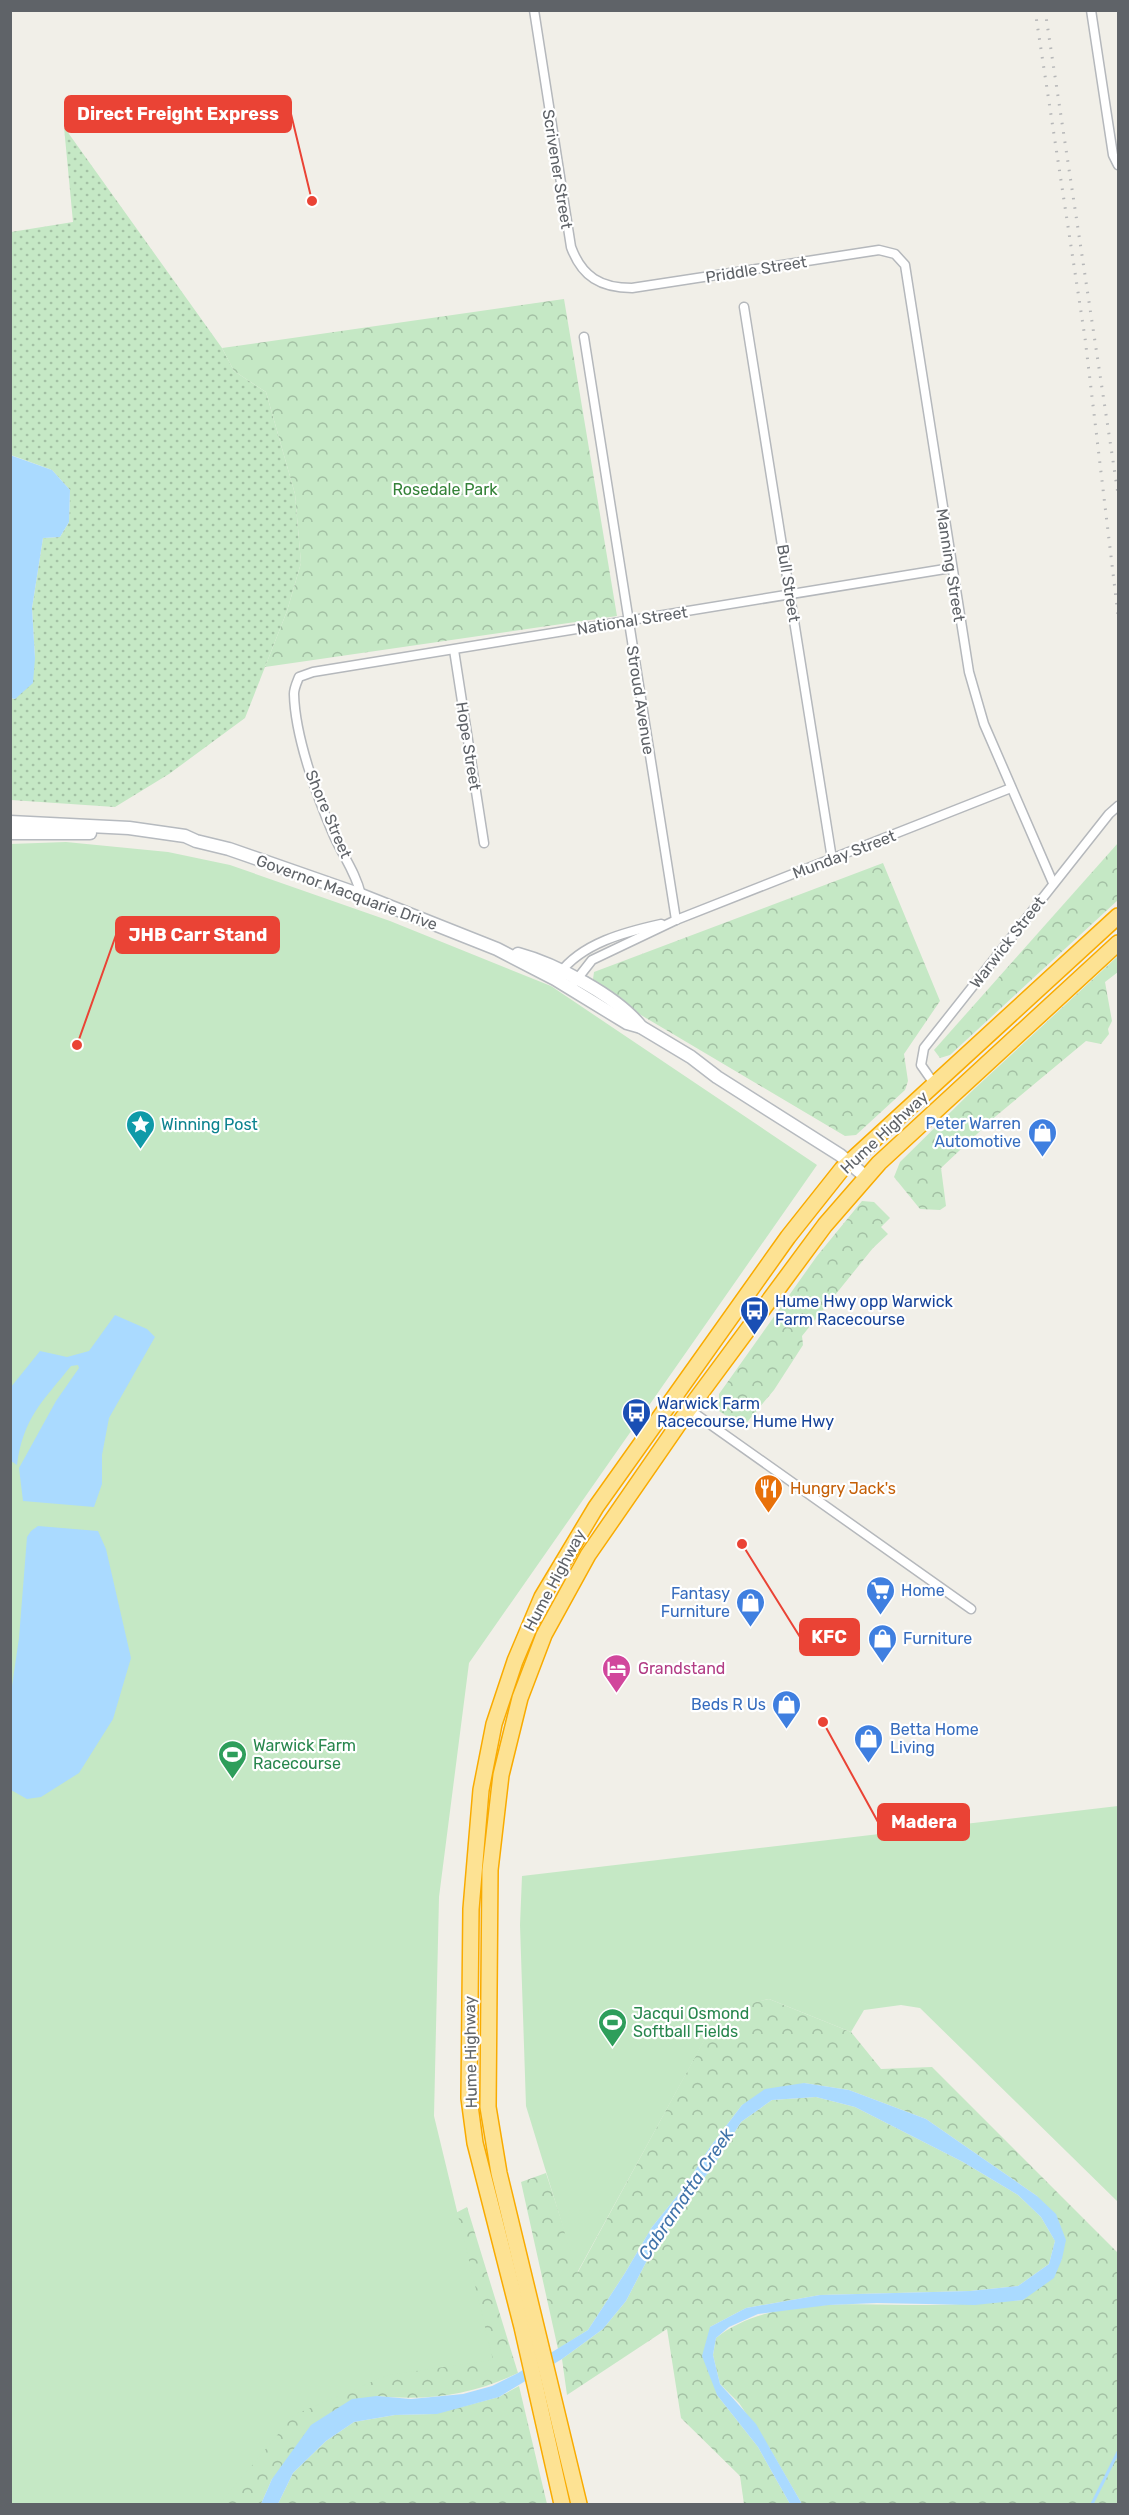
<svg xmlns="http://www.w3.org/2000/svg" width="1129" height="2515" viewBox="0 0 1129 2515" font-family="Rubik,sans-serif">
  <style>
    .grass { fill: url(#grass-dots) }
    .forest { fill: url(#forest-crowns) }
    .garden { fill: #c5e8c5 }
    .water { fill: #aadaff }
    .lines { fill: none; stroke-linecap: round; stroke-linejoin: round }
    .stream { stroke: #aadaff; stroke-width: 3 }
    .street-casing { stroke: #b5b8bc; stroke-width: 11 }
    .secondary-casing { stroke: #b6babf; stroke-width: 15 }
    .highway-casing { stroke: #f9ab00; stroke-width: 18 }
    .street { stroke: #fff; stroke-width: 8 }
    .secondary { stroke: #fff; stroke-width: 12 }
    .highway { stroke: #fde293; stroke-width: 15 }
    .rail { stroke: #b6b7b8; stroke-width: 3; stroke-dasharray: 1.5 8; stroke-linecap: butt }
    .labels { text-anchor: middle; stroke-width: 4.5; stroke-linejoin: round; paint-order: stroke }
    .street-label { font-size: 16px; fill: #5f6368; stroke: #fff }
    .park-label { font-size: 16px; fill: #348238; stroke: #fff }
    .shop-label { font-size: 16px; fill: #366cbe; stroke: #fff; text-anchor: end }
    .culture-label { font-size: 16px; fill: #0d838f; stroke: #fff; text-anchor: start }
    .transit-label { font-size: 16px; fill: #164399; stroke: #fff; text-anchor: start }
    .food-label { font-size: 16px; fill: #c56008; stroke: #fff; text-anchor: start }
    .hotel-label { font-size: 16px; fill: #b23c85; stroke: #fff; text-anchor: start }
    .leisure-label { font-size: 16px; fill: #27864d; stroke: #fff; text-anchor: start }
    .water-label { font-size: 18px; font-style: italic; fill: #4174aa; stroke: #fff }
    .leader { fill: none; stroke: #ea4335; stroke-width: 2 }
    .callout-dot { fill: #ea4335; stroke: #fff; stroke-width: 2 }
    .callout { fill: #ea4335; stroke: #ea4335; stroke-width: 2 }
    .callout-label { font-size: 18px; text-anchor: middle; font-weight: bold; fill: #fff }
  </style>
  <defs>
    <pattern id="grass-dots" width="8" height="8" patternUnits="userSpaceOnUse" patternTransform="scale(1.5)"><rect width="8" height="8" fill="#c5e8c5"/><path d="M2 2h.1M6 6h.1" fill="none" stroke="#a3c0a4" stroke-width="1.8" stroke-linecap="round"/></pattern>
    <pattern id="forest-crowns" width="20" height="18" patternUnits="userSpaceOnUse" patternTransform="scale(1.5)"><rect width="20" height="18" fill="#c5e8c5"/><path d="M2 6a3 3 0 1 1 6 0M12 15a3 3 0 1 1 6 0" fill="none" stroke="#a3c0a4"/></pattern>
  </defs>
  <rect width="100%" height="100%" fill="#f1efe8"/>
  <!-- grass -->
  <polygon class="grass" points="64,127 222,348 234,371 266,392 295,494 301,563 287,611 245,718 169,774 115,807 11,800 10,698 15,699 35,658 32,608 43,538 60,537 69,522 70,490 52,470 11,455 11,232 73,222"/>
  <!-- forest -->
  <g class="forest">
    <polygon points="564,299 617,616 265,667 287,611 301,563 295,494 266,392 234,371 222,348"/>
    <polygon points="1118,843 1118,900 950,1055 940,1058 934,1050"/>
    <polygon points="883,863 940,1001 904,1054 908,1081 905,1090 856,1135 845,1136 592,986 594,972"/>
    <polygon points="1118,956 1118,972 1105,982 1112,1021 1108,1029 1109,1034 1101,1044 1086,1041 996,1116 941,1168 946,1206 940,1210 920,1209 894,1177 900,1162 972,1091"/>
    <polygon points="862,1201 874,1202 890,1218 881,1227 888,1234 873,1248 802,1336 803,1345 774,1390 743,1427 719,1411 719,1394 817,1256"/>
    <path d="M769 1999 851 2032 881 2069 932 2067 1118 2253V2504H802L770 2449 739 2403 720 2384 713 2355 716 2338C770 2294 865 2306 930 2305 961 2305 992 2302 1023 2300L1062 2259 1037 2196 926 2119 849 2090 804 2083 742 2105 710 2147 685 2186 652 2227 625 2273 588 2330 558 2349 521 2182 546 2173 578 2272 721 2009Z"/>
    <polygon points="816,2097 855,2107 963,2162 1018,2195 1041,2217 1055,2241 1049,2264 1018,2286 970,2291 820,2295 746,2308 710,2327 717,2395 758,2447 790,2504 744,2504 740,2476 681,2418 667,2329 567,2395 562,2359 603,2329 626,2301 656,2243 716,2162 741,2122 772,2100"/>
    <path d="M467 2207 518 2373C472 2395 428 2401 377 2396L272 2479 261 2504H200L448 2217Z"/>
    <polygon points="519,2386 547,2504 278,2504 293,2473 326,2441 354,2422 395,2415 434,2414 499,2397"/>
  </g>
  <!-- garden -->
  <g class="garden">
    <polygon points="66,842 168,852 230,865 390,921 551,986 817,1165 469,1663 439,1897 434,2116 493,2360 388,2375 294,2415 220,2504 11,2504 10,844"/>
    <polygon points="1118,1806 1118,2202 920,2008 901,2005 864,2010 851,2032 769,1999 721,2010 577,2273 526,2106 520,1925 522,1876"/>
  </g>
  <!-- water -->
  <g class="water">
    <polygon points="10,455 52,470 70,490 69,522 60,537 43,538 32,608 35,658 33,683 15,699 10,698"/>
    <path d="M115 1315 147 1329 155 1337 109 1418 102 1455V1484L94 1507 23 1501 19 1468 56 1401 79 1368 78 1365 71 1366C43 1401 23 1418 17 1465L11 1461V1387L40 1351 67 1357 89 1351Z"/>
    <polygon points="38,1526 98,1531 106,1549 131,1658 113,1719 79,1773 41,1797 27,1799 11,1790 11,1693 19,1638 27,1537 31,1531"/>
    <polygon points="804,2083 849,2090 926,2119 1037,2196 1056,2214 1066,2240 1062,2259 1054,2278 1023,2300 975,2305 877,2303 829,2305 758,2314 729,2327 716,2338 713,2355 720,2384 756,2424 802,2504 790,2504 758,2447 717,2395 702,2356 710,2327 746,2308 820,2295 970,2291 1018,2286 1049,2264 1055,2241 1041,2217 1018,2195 963,2162 855,2107 816,2097 772,2100 741,2122 716,2162 656,2243 626,2301 603,2329 562,2359 499,2397 437,2414 395,2415 354,2422 326,2441 293,2473 278,2504 261,2504 272,2479 311,2425 352,2399 377,2396 411,2399 463,2394 492,2386 518,2373 588,2330 625,2273 652,2227 685,2186 710,2147 742,2105 765,2089"/>
  </g>
  <g class="lines">
    <!-- stream -->
    <polyline class="stream" points="1092,2504 1118,2452"/>
    <defs>
      <g id="street">
        <path d="M534 10 571 247C582 277 601 288 632 288L879 250 895 254 905 265 969 672 984 724 1053 883"/>
        <polyline points="1091,10 1113,155 1118,165"/>
        <polyline points="744,307 832,859"/>
        <polyline points="584,337 676,920"/>
        <polyline points="454,650 484,843"/>
        <path d="M361 895C356 873 343 856 334 836 317 797 295 737 294 694 294 688 297 682 299 677L313 672 951 568"/>
        <path d="M559 974C582 943 625 932 661 924"/>
        <polyline points="574,983 592,960 676,920 1011,788"/>
        <polyline points="935,1085 921,1065 924,1048 1109,814 1118,806"/>
        <polyline points="673,1398 971,1609"/>
      </g>
      <g id="secondary">
        <polyline points="10,822 129,828 185,836 196,841 229,849 361,895 497,949 555,979 627,1023 641,1027 691,1057 717,1077 840,1155 866,1177"/>
        <polyline points="10,833 90,833"/>
        <path d="M518 954C555 964 617 996 641 1027"/>
      </g>
      <g id="highway">
        <polyline points="562,2504 522,2327 475,2143 469,2098 471,1909 481,1790 494,1724 515,1661 542,1597 596,1507 788,1237 842,1169 1118,916"/>
        <polyline points="579,2504 499,2173 488,2107 490,1870 501,1775 520,1698 544,1635 588,1555 689,1409 825,1225 879,1163 1118,943"/>
      </g>
    </defs>
    <!-- street casing -->
    <use href="#street" class="street-casing"/>
    <!-- secondary casing -->
    <use href="#secondary" class="secondary-casing"/>
    <!-- highway casing -->
    <use href="#highway" class="highway-casing"/>
    <!-- street -->
    <use href="#street" class="street"/>
    <!-- secondary -->
    <use href="#secondary" class="secondary"/>
    <!-- highway -->
    <use href="#highway" class="highway"/>
    <!-- rail -->
    <g class="rail">
      <polyline points="1035,10 1085,338 1118,615"/>
      <polyline points="1045,10 1118,494"/>
    </g>
  </g>
  <!-- icons -->
  <defs>
    <symbol id="sight-pin" viewBox="-11 -11 22 30"><path d="M0 17L-7.5 6A9.5 9.5 0 1 1 7.5 6Z" fill="#0f9aa8" stroke="#fff"/><path d="M0-6L1.8-2.2L6-1.7L2.9 1.2L3.7 5.4L0 3.3L-3.7 5.4L-2.9 1.2L-6-1.7L-1.8-2.2Z" fill="#fff"/></symbol>
    <symbol id="shop-pin" viewBox="-11 -11 22 30"><path d="M0 17L-7.5 6A9.5 9.5 0 1 1 7.5 6Z" fill="#3f7fe0" stroke="#fff"/><path d="M-5-2.5h2.3a2.7 3.5 0 0 1 5.4 0H5L5.5 6h-11ZM-1.5-2.5h3a1.5 2.3 0 0 0-3 0Z" fill="#fff"/></symbol>
    <symbol id="bus-pin" viewBox="-11 -11 22 30"><path d="M0 17L-7.5 6A9.5 9.5 0 1 1 7.5 6Z" fill="#1a4fb4" stroke="#fff"/><path d="M-5-6H5V4H4V6H2V4H-2V6H-4V4H-5ZM-3.5-4V0h7V-4ZM-3.5 1.2v1.5H-2V1.2ZM2 1.2v1.5H3.5V1.2Z" fill="#fff"/></symbol>
    <symbol id="restaurant-pin" viewBox="-11 -11 22 30"><path d="M0 17L-7.5 6A9.5 9.5 0 1 1 7.5 6Z" fill="#e8710a" stroke="#fff"/><path d="M-5-6h1v4h1v-4h1v4h1v-4h1v5L-1.5 .5V6h-2V.5L-5-1ZM5-6V6H3V1.5H1.5Q1.5-4 5-6Z" fill="#fff"/></symbol>
    <symbol id="supermarket-pin" viewBox="-11 -11 22 30"><path d="M0 17L-7.5 6A9.5 9.5 0 1 1 7.5 6Z" fill="#3f7fe0" stroke="#fff"/><path d="M-6-5.5h2.5l.6 2H6L4.5 2H-2.5L-4.4-4H-6ZM-1.5 3.2a1.3 1.3 0 1 0 .1 0ZM3 3.2a1.3 1.3 0 1 0 .1 0Z" fill="#fff"/></symbol>
    <symbol id="hotel-pin" viewBox="-11 -11 22 30"><path d="M0 17L-7.5 6A9.5 9.5 0 1 1 7.5 6Z" fill="#d1479c" stroke="#fff"/><path d="M-6-4.5h1.5V1H6V5H4.5V3h-9V5H-6ZM-4 0a1.8 1.8 0 1 1 3.6 0ZM.5 0V-2.5h3Q6-2.5 6 0Z" fill="#fff"/></symbol>
    <symbol id="stadium-pin" viewBox="-11 -11 22 30"><path d="M0 17L-7.5 6A9.5 9.5 0 1 1 7.5 6Z" fill="#2e9e5b" stroke="#fff"/><path d="M0-5a6.5 5 0 1 0 0 10a6.5 5 0 1 0 0-10ZM-3.5-1.8h7v3.6h-7Z" fill="#fff"/></symbol>
  </defs>
  <g fill-rule="evenodd">
    <use href="#sight-pin" x="124" y="1108" width="33" height="45"/>
    <use href="#shop-pin" x="1026" y="1116" width="33" height="45"/>
    <use href="#bus-pin" x="738" y="1294" width="33" height="45"/>
    <use href="#bus-pin" x="620" y="1396" width="33" height="45"/>
    <use href="#restaurant-pin" x="752" y="1472" width="33" height="45"/>
    <use href="#supermarket-pin" x="864" y="1574" width="33" height="45"/>
    <use href="#shop-pin" x="734" y="1586" width="33" height="45"/>
    <use href="#shop-pin" x="866" y="1622" width="33" height="45"/>
    <use href="#hotel-pin" x="600" y="1652" width="33" height="45"/>
    <use href="#shop-pin" x="770" y="1688" width="33" height="45"/>
    <use href="#shop-pin" x="852" y="1722" width="33" height="45"/>
    <use href="#stadium-pin" x="216" y="1738" width="33" height="45"/>
    <use href="#stadium-pin" x="596" y="2006" width="33" height="45"/>
  </g>
  <g class="labels">
    <!-- street labels -->
    <g class="street-label">
      <text transform="translate(558 169) rotate(81)" y="6">Scrivener Street</text>
      <text transform="translate(756 269) rotate(-9)" y="6">Priddle Street</text>
      <text transform="translate(951 565) rotate(81)" y="6">Manning Street</text>
      <text transform="translate(789 583) rotate(81)" y="6">Bull Street</text>
      <text transform="translate(632 620) rotate(-9)" y="6">National Street</text>
      <text transform="translate(641 700) rotate(81)" y="6">Stroud Avenue</text>
      <text transform="translate(469 746) rotate(81)" y="6">Hope Street</text>
      <text transform="translate(329 814) rotate(67)" y="6">Shore Street</text>
      <text transform="translate(844 854) rotate(-21)" y="6">Munday Street</text>
      <text transform="translate(347 892) rotate(20)" y="6">Governor Macquarie Drive</text>
      <text transform="translate(1007 942) rotate(-52)" y="6">Warwick Street</text>
      <text transform="translate(884 1132) rotate(-43)" y="6">Hume Highway</text>
      <text transform="translate(554 1580) rotate(-62)" y="6">Hume Highway</text>
      <text transform="translate(470 2052) rotate(-91)" y="6">Hume Highway</text>
    </g>
    <!-- park labels -->
    <g class="park-label">
      <text x="445" y="495">Rosedale Park</text>
    </g>
    <!-- shop labels -->
    <g class="shop-label">
      <text x="1021" y="1129">Peter Warren<tspan x="1021" dy="18">Automotive</tspan></text>
      <text x="901" y="1596" text-anchor="start">Home</text>
      <text x="730" y="1599">Fantasy<tspan x="730" dy="18">Furniture</tspan></text>
      <text x="903" y="1644" text-anchor="start">Furniture</text>
      <text x="766" y="1710">Beds R Us</text>
      <text x="890" y="1735" text-anchor="start">Betta Home<tspan x="890" dy="18">Living</tspan></text>
    </g>
    <!-- culture labels -->
    <g class="culture-label">
      <text x="161" y="1130">Winning Post</text>
    </g>
    <!-- transit labels -->
    <g class="transit-label">
      <text x="775" y="1307">Hume Hwy opp Warwick<tspan x="775" dy="18">Farm Racecourse</tspan></text>
      <text x="657" y="1409">Warwick Farm<tspan x="657" dy="18">Racecourse, Hume Hwy</tspan></text>
    </g>
    <!-- food labels -->
    <g class="food-label">
      <text x="790" y="1494">Hungry Jack's</text>
    </g>
    <!-- hotel labels -->
    <g class="hotel-label">
      <text x="638" y="1674">Grandstand</text>
    </g>
    <!-- leisure labels -->
    <g class="leisure-label">
      <text x="253" y="1751">Warwick Farm<tspan x="253" dy="18">Racecourse</tspan></text>
      <text x="633" y="2019">Jacqui Osmond<tspan x="633" dy="18">Softball Fields</tspan></text>
    </g>
    <!-- water labels -->
    <g class="water-label">
      <text transform="translate(686 2194) rotate(-56)" y="6">Cabramatta Creek</text>
    </g>
  </g>
  <!-- callouts -->
  <path class="leader" d="M312 201L291 114M77 1045L116 935M742 1544L800 1637M823 1722L878 1822"/>
  <g class="callout-dot">
    <circle cx="312" cy="201" r="6"/>
    <circle cx="77" cy="1045" r="6"/>
    <circle cx="742" cy="1544" r="6"/>
    <circle cx="823" cy="1722" r="6"/>
  </g>
  <g class="callout">
    <rect x="65" y="96" width="226" height="36" rx="6"/>
    <rect x="116" y="917" width="163" height="36" rx="6"/>
    <rect x="800" y="1619" width="59" height="36" rx="6"/>
    <rect x="878" y="1804" width="91" height="36" rx="6"/>
  </g>
  <g class="callout-label">
    <text x="178" y="120">Direct Freight Express</text>
    <text x="198" y="941">JHB Carr Stand</text>
    <text x="829" y="1643">KFC</text>
    <text x="924" y="1828">Madera</text>
  </g>
  <!-- border -->
  <rect width="1129" height="2515" fill="none" stroke="#5f6368" stroke-width="24"/>
</svg>
